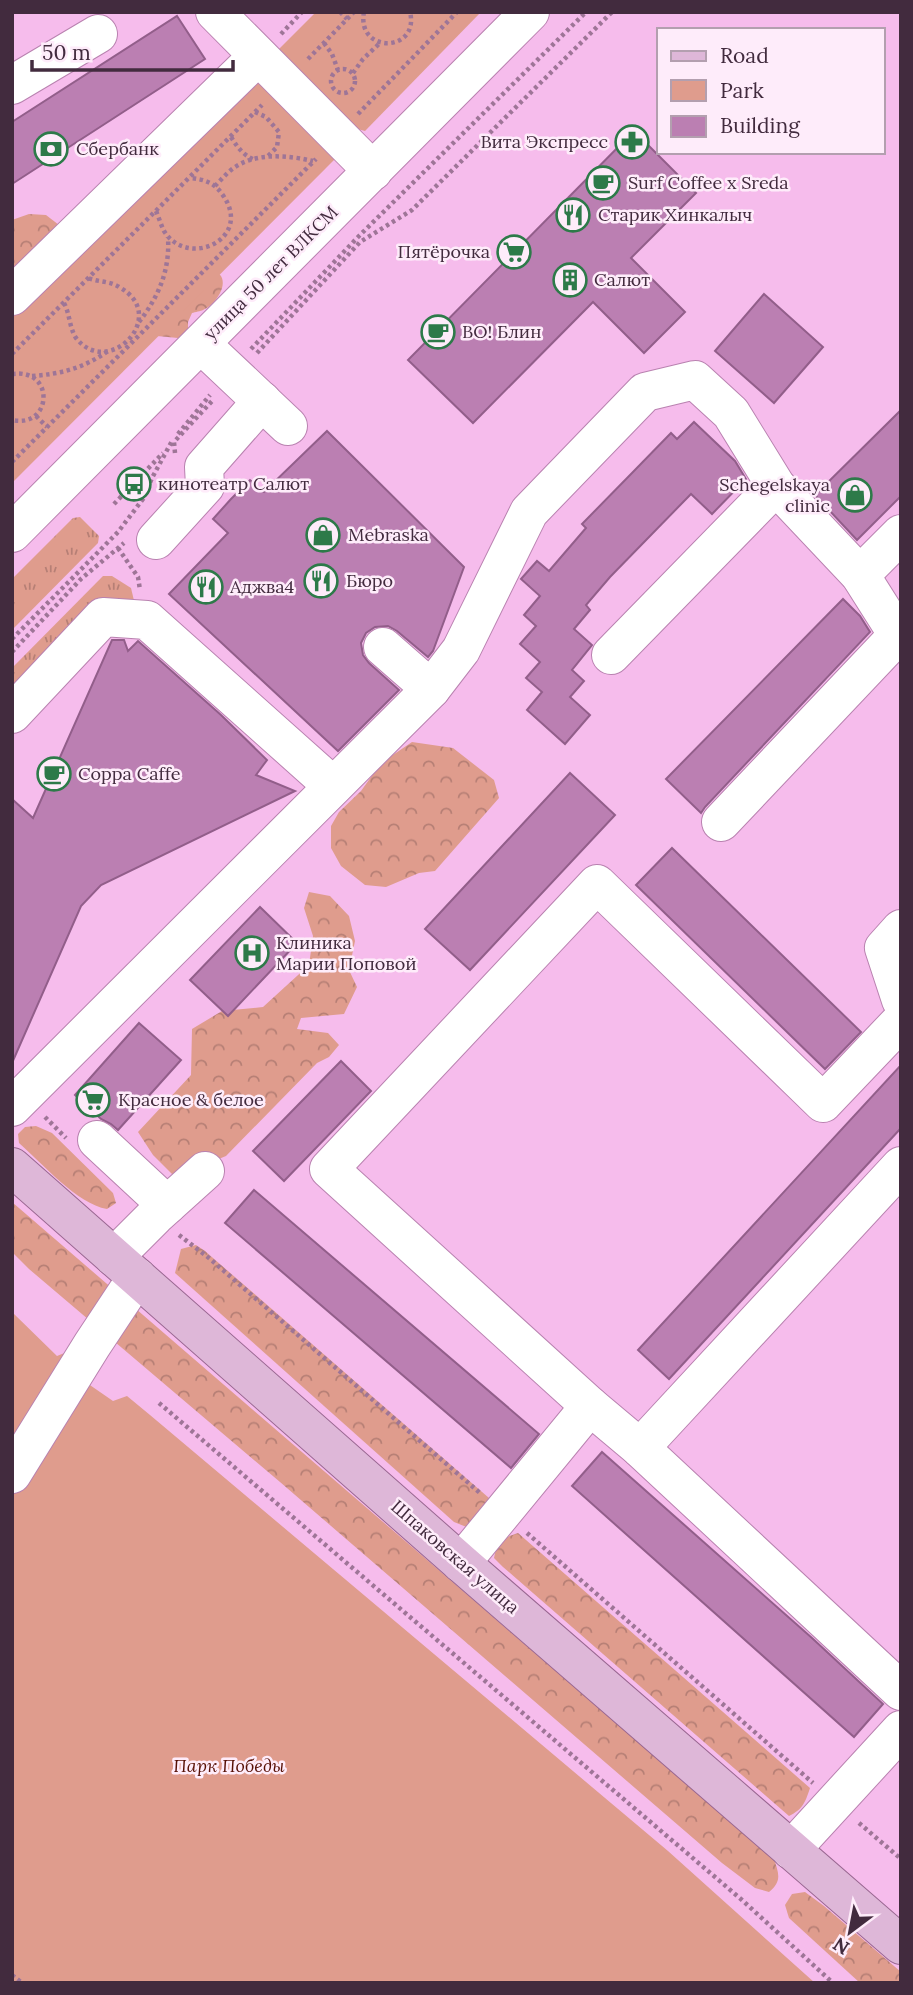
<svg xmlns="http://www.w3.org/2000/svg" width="913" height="1995" viewBox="0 0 913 1995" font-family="Lora,serif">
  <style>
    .grass { fill: url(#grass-tufts) }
    .forest { fill: url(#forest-crowns) }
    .park { fill: #df9c8d }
    .building { fill: #bb7fb2; stroke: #925e8a; stroke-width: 2 }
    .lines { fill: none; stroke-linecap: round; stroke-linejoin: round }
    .minor-casing { stroke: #b982b0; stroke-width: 40 }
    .major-casing { stroke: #996791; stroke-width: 40 }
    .path { stroke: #9e7597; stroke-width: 4.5; stroke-dasharray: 3.5 3.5; stroke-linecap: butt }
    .minor { stroke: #fff; stroke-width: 38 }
    .major { stroke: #deb7d8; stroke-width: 38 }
    .labels { text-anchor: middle; stroke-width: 5; stroke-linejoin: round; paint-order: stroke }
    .poi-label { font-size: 18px; fill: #422b3e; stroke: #feecfa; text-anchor: start }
    .street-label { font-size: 18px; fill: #422b3e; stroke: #feecfa }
    .park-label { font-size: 18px; font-style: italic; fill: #560f04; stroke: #feecfa }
  </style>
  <defs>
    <pattern id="grass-tufts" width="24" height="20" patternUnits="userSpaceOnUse" patternTransform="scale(1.75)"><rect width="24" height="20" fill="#df9c8d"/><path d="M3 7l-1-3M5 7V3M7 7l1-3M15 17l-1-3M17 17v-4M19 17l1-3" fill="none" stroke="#b67f75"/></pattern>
    <pattern id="forest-crowns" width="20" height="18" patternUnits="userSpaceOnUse" patternTransform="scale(1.75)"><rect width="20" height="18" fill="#df9c8d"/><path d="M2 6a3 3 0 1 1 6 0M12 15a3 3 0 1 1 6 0" fill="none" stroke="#b67f75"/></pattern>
  </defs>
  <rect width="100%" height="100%" fill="#f6bcec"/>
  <!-- grass -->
  <g class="grass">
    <polygon points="80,517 99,536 98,543 12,630 12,579 73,518"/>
    <polygon points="103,576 112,576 131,588 136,609 12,701 12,668"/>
  </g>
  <!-- forest -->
  <g class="forest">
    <polygon points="29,214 46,215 59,225 12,313 12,220"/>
    <path d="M212 269C215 271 219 273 221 276 228 288 213 306 203 310 201 311 195 312 192 313L188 322V332L178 338 157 336Z"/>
    <polygon points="412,742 453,748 494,780 499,798 435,871 419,873 386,887 365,885 341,866 331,848 331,826 339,812 361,791 381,763"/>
    <polygon points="309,892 330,896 349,916 355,941 349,970 357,987 344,1014 301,1018 297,1029 328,1033 339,1045 329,1057 317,1063 226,1156 175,1177 153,1155 138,1132 191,1075 192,1029 222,1011 263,1007 309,965 313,936 304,908"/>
    <path d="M36 1126 52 1133 113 1193 116 1203 107 1209C77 1204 43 1164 19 1143L18 1134 25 1127Z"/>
    <path d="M12 1202 774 1859C779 1874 782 1881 769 1892L755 1888 722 1863 280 1482 29 1269 12 1252Z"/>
    <polygon points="196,1245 205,1251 489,1498 488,1510 469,1528 454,1522 175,1273 181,1249"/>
    <path d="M518 1533 810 1788C805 1803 803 1809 789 1816L503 1567 494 1558C498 1540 501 1539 518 1533Z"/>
    <polygon points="805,1892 824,1906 901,1972 901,1983 860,1983 789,1918 785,1905 792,1894"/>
  </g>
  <!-- park -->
  <g class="park">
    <polygon points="316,12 481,12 365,131 354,128 278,50"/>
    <polygon points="256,75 336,158 12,483 12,318"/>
    <polygon points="12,1312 57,1356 67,1352 71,1372 113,1401 127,1396 150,1415 668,1851 815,1983 12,1983"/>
  </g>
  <!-- building -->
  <g class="building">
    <polygon points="177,16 205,59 12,184 12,122"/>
    <polygon points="634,131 696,193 631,258 685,312 644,353 593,302 473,423 408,360"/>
    <polygon points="764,294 823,347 774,403 715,351"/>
    <polygon points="901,410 901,496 857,540 815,495"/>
    <polygon points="694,422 735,461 746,479 712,514 691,494 610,577 586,605 590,610 574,629 592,645 572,670 584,681 570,697 590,715 565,744 527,710 542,692 526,678 540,662 520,644 536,626 524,615 540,596 521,579 537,561 549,571 586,528 582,524 632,473 671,433 677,439"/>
    <polygon points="327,431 464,567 433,651 428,657 397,631 388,626 375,627 366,633 361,643 363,655 369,663 399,690 338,751 169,594 228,533 213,519 231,499 250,480 264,492"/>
    <polygon points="843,599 860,616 870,632 705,807 701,813 666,779"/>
    <polygon points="112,640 124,640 128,651 138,641 221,715 267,760 256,775 295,791 101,885 81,906 12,1063 12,799 33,818"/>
    <polygon points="570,773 615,815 470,970 425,929"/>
    <polygon points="672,848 861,1032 825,1069 636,885"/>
    <polygon points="260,907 297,943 228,1016 190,980"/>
    <polygon points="139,1023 181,1060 118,1130 111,1124 101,1119 75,1095"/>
    <polygon points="341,1061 371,1091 284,1181 253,1151"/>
    <polygon points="901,1065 901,1128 669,1379 638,1350"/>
    <polygon points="254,1190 539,1434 511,1468 225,1223"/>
    <polygon points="602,1452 812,1638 883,1704 854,1737 572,1486"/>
  </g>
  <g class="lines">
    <defs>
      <g id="minor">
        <polyline points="215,12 373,171"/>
        <polyline points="12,85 98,34"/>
        <polyline points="12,296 258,56"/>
        <polyline points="201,344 288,426"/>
        <polyline points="12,533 530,12"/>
        <polyline points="156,540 205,486 204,467 262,401"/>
        <polyline points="860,575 901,534"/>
        <polyline points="383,647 431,689"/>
        <polyline points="611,655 776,486"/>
        <polyline points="12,714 103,617 147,620 333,786"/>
        <polyline points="901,929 884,948 901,1000"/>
        <polyline points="12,1107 431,689 461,650 529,512 645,392 695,380 731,413 776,486 860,575 898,635 721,822"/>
        <polyline points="97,1140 167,1205"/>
        <polyline points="114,1257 155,1216 205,1171"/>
        <polyline points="590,1406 640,1448 901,1691"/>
        <polyline points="640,1448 901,1166"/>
        <polyline points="12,1474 92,1345 137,1277"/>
        <polyline points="461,1563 590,1406 329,1169 597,884 823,1103 901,1021"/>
        <polyline points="791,1850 901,1730"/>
      </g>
      <polyline id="major" points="12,1167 461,1563 901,1945"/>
    </defs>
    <!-- minor casing -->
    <use href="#minor" class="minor-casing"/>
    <!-- major casing -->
    <use href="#major" class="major-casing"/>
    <!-- path -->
    <g class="path">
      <polyline points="340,12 347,19"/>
      <path d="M364 12C356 54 420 53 410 12"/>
      <polyline points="281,34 302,12"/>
      <polyline points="324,43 332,54 338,70"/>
      <polyline points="308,59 354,12"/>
      <circle cx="343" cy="81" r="12"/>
      <polyline points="353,73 363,59 380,43"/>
      <polyline points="255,112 266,117 279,132 277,147 267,157"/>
      <polyline points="358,114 457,12"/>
      <path d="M231 137C238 148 243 155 255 160"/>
      <path d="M215 186C220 181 225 175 231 170 253 152 287 155 313 161"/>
      <path d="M156 211C159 218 161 225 164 231 188 270 255 238 222 194 214 182 203 179 189 178"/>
      <path d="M64 303C70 314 69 327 76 338 109 380 171 315 119 287 110 281 98 282 88 278"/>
      <path d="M139 322C159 296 170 270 168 237"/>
      <polyline points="251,349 358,237 586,12"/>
      <polyline points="257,353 360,242 412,210 612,12"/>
      <polyline points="12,354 262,105"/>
      <path d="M12 374C56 368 52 429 12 420"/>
      <path d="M32 376C61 374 84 368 108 351"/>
      <polyline points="36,416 47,427"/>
      <polyline points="178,434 210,395"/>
      <polyline points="175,453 174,442 213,400"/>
      <polyline points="12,462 316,159"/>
      <polyline points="114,504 163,453"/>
      <polyline points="118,548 138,577 140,590"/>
      <polyline points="12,639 118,532 143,499 152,478 172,441"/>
      <polyline points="12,652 81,579 124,543"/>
      <polyline points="45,1117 66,1138"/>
      <polyline points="179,1235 209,1258 480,1493"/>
      <polyline points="159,1403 742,1900 833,1983"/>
      <polyline points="527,1533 813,1783"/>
      <polyline points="859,1823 901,1859"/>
      <polyline points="12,1975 22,1983"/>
    </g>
    <!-- minor -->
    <use href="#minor" class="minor"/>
    <!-- major -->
    <use href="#major" class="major"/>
  </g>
  <!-- icons -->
  <defs>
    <symbol id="pharmacy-ring" viewBox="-11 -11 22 22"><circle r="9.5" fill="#feecfa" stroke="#2d7a49" stroke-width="1.5"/><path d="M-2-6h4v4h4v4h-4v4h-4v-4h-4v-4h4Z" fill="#2d7a49"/></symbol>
    <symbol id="bank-ring" viewBox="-11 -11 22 22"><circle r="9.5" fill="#feecfa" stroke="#2d7a49" stroke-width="1.5"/><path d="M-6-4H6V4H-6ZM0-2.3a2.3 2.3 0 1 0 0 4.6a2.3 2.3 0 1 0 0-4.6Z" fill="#2d7a49"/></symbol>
    <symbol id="cafe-ring" viewBox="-11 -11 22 22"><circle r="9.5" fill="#feecfa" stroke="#2d7a49" stroke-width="1.5"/><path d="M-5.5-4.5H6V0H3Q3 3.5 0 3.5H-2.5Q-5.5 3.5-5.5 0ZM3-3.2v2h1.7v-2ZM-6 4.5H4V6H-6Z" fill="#2d7a49"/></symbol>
    <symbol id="restaurant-ring" viewBox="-11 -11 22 22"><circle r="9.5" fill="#feecfa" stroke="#2d7a49" stroke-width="1.5"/><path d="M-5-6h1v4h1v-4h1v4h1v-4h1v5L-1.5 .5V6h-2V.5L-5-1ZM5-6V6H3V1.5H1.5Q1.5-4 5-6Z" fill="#2d7a49"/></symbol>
    <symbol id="supermarket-ring" viewBox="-11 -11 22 22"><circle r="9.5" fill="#feecfa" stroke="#2d7a49" stroke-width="1.5"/><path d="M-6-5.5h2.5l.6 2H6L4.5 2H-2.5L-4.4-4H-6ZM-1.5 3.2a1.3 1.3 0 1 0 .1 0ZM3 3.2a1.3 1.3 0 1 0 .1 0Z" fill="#2d7a49"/></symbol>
    <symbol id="building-ring" viewBox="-11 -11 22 22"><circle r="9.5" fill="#feecfa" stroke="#2d7a49" stroke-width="1.5"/><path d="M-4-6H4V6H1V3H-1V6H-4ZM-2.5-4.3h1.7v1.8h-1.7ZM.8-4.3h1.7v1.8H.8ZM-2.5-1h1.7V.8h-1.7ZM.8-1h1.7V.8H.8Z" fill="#2d7a49"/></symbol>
    <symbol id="bus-ring" viewBox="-11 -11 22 22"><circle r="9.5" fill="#feecfa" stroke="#2d7a49" stroke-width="1.5"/><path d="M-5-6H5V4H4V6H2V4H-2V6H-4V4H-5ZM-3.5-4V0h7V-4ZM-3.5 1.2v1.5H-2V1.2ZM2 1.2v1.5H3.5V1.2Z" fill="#2d7a49"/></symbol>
    <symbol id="shop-ring" viewBox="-11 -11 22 22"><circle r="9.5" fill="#feecfa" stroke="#2d7a49" stroke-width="1.5"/><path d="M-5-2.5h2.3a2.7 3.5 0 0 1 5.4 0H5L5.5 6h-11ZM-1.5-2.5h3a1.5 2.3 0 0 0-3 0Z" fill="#2d7a49"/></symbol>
    <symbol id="hospital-ring" viewBox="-11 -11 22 22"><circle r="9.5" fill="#feecfa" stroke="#2d7a49" stroke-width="1.5"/><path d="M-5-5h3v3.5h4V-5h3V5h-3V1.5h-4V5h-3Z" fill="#2d7a49"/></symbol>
  </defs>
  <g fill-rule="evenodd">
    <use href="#pharmacy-ring" x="613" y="123" width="38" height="38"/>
    <use href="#bank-ring" x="32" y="130" width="38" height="38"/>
    <use href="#cafe-ring" x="584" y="164" width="38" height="38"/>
    <use href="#restaurant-ring" x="554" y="196" width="38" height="38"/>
    <use href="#supermarket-ring" x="495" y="233" width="38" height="38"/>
    <use href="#building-ring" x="551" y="261" width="38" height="38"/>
    <use href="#cafe-ring" x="419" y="313" width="38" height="38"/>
    <use href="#bus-ring" x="115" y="465" width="38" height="38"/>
    <use href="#shop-ring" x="836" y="476" width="38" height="38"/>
    <use href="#shop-ring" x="304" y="516" width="38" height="38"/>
    <use href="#restaurant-ring" x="302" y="562" width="38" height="38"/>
    <use href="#restaurant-ring" x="187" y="568" width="38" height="38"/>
    <use href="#cafe-ring" x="35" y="755" width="38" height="38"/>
    <use href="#hospital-ring" x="233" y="934" width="38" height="38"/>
    <use href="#supermarket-ring" x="74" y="1081" width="38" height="38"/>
  </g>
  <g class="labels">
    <!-- poi labels -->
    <g class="poi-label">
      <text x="608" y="148" text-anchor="end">Вита Экспресс</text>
      <text x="76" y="155">Сбербанк</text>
      <text x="628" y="189">Surf Coffee x Sreda</text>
      <text x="598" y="221">Старик Хинкалыч</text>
      <text x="490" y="258" text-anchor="end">Пятёрочка</text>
      <text x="594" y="286">Салют</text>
      <text x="462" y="338">ВО! Блин</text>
      <text x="158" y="490">кинотеатр Салют</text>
      <text x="830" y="491" text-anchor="end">Schegelskaya<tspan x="830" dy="21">clinic</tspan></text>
      <text x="348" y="541">Mebraska</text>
      <text x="346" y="587">Бюро</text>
      <text x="230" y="593">Аджва4</text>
      <text x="78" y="780">Coppa Caffe</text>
      <text x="276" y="949">Клиника<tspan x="276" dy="21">Марии Поповой</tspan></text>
      <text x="118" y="1106">Красное &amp; белое</text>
    </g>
    <!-- street labels -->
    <g class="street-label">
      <text transform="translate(271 273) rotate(-45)" y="6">улица 50 лет ВЛКСМ</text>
      <text transform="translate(455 1557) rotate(41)" y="6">Шпаковская улица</text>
    </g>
    <!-- park labels -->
    <g class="park-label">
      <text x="229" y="1772">Парк Победы</text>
    </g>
  </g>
  <!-- border -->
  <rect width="913" height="1995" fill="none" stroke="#422b3e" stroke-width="28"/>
  <!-- legend -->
  <rect x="657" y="28" width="228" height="126" fill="#feecfa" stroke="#b39faf" stroke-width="2"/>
  <rect x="671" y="51" width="35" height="10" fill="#deb7d8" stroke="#b39faf" stroke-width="2"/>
  <text x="720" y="63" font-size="21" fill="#422b3e">Road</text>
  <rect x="671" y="80" width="35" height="21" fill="#df9c8d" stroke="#b39faf" stroke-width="2"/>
  <text x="720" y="98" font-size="21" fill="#422b3e">Park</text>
  <rect x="671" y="116" width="35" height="21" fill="#bb7fb2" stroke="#b39faf" stroke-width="2"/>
  <text x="720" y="133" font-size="21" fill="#422b3e">Building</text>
  <!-- north arrow -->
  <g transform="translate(850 1932) rotate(212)" stroke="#feecfa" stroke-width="5" paint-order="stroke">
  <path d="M0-5L12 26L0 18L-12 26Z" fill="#422b3e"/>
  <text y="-10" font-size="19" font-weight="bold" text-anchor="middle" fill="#422b3e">N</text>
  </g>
  <!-- scale -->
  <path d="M32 60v10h201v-10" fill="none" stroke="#422b3e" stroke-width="3.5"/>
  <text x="42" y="60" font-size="21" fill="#422b3e" stroke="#feecfa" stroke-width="5" paint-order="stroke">50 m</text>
</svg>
